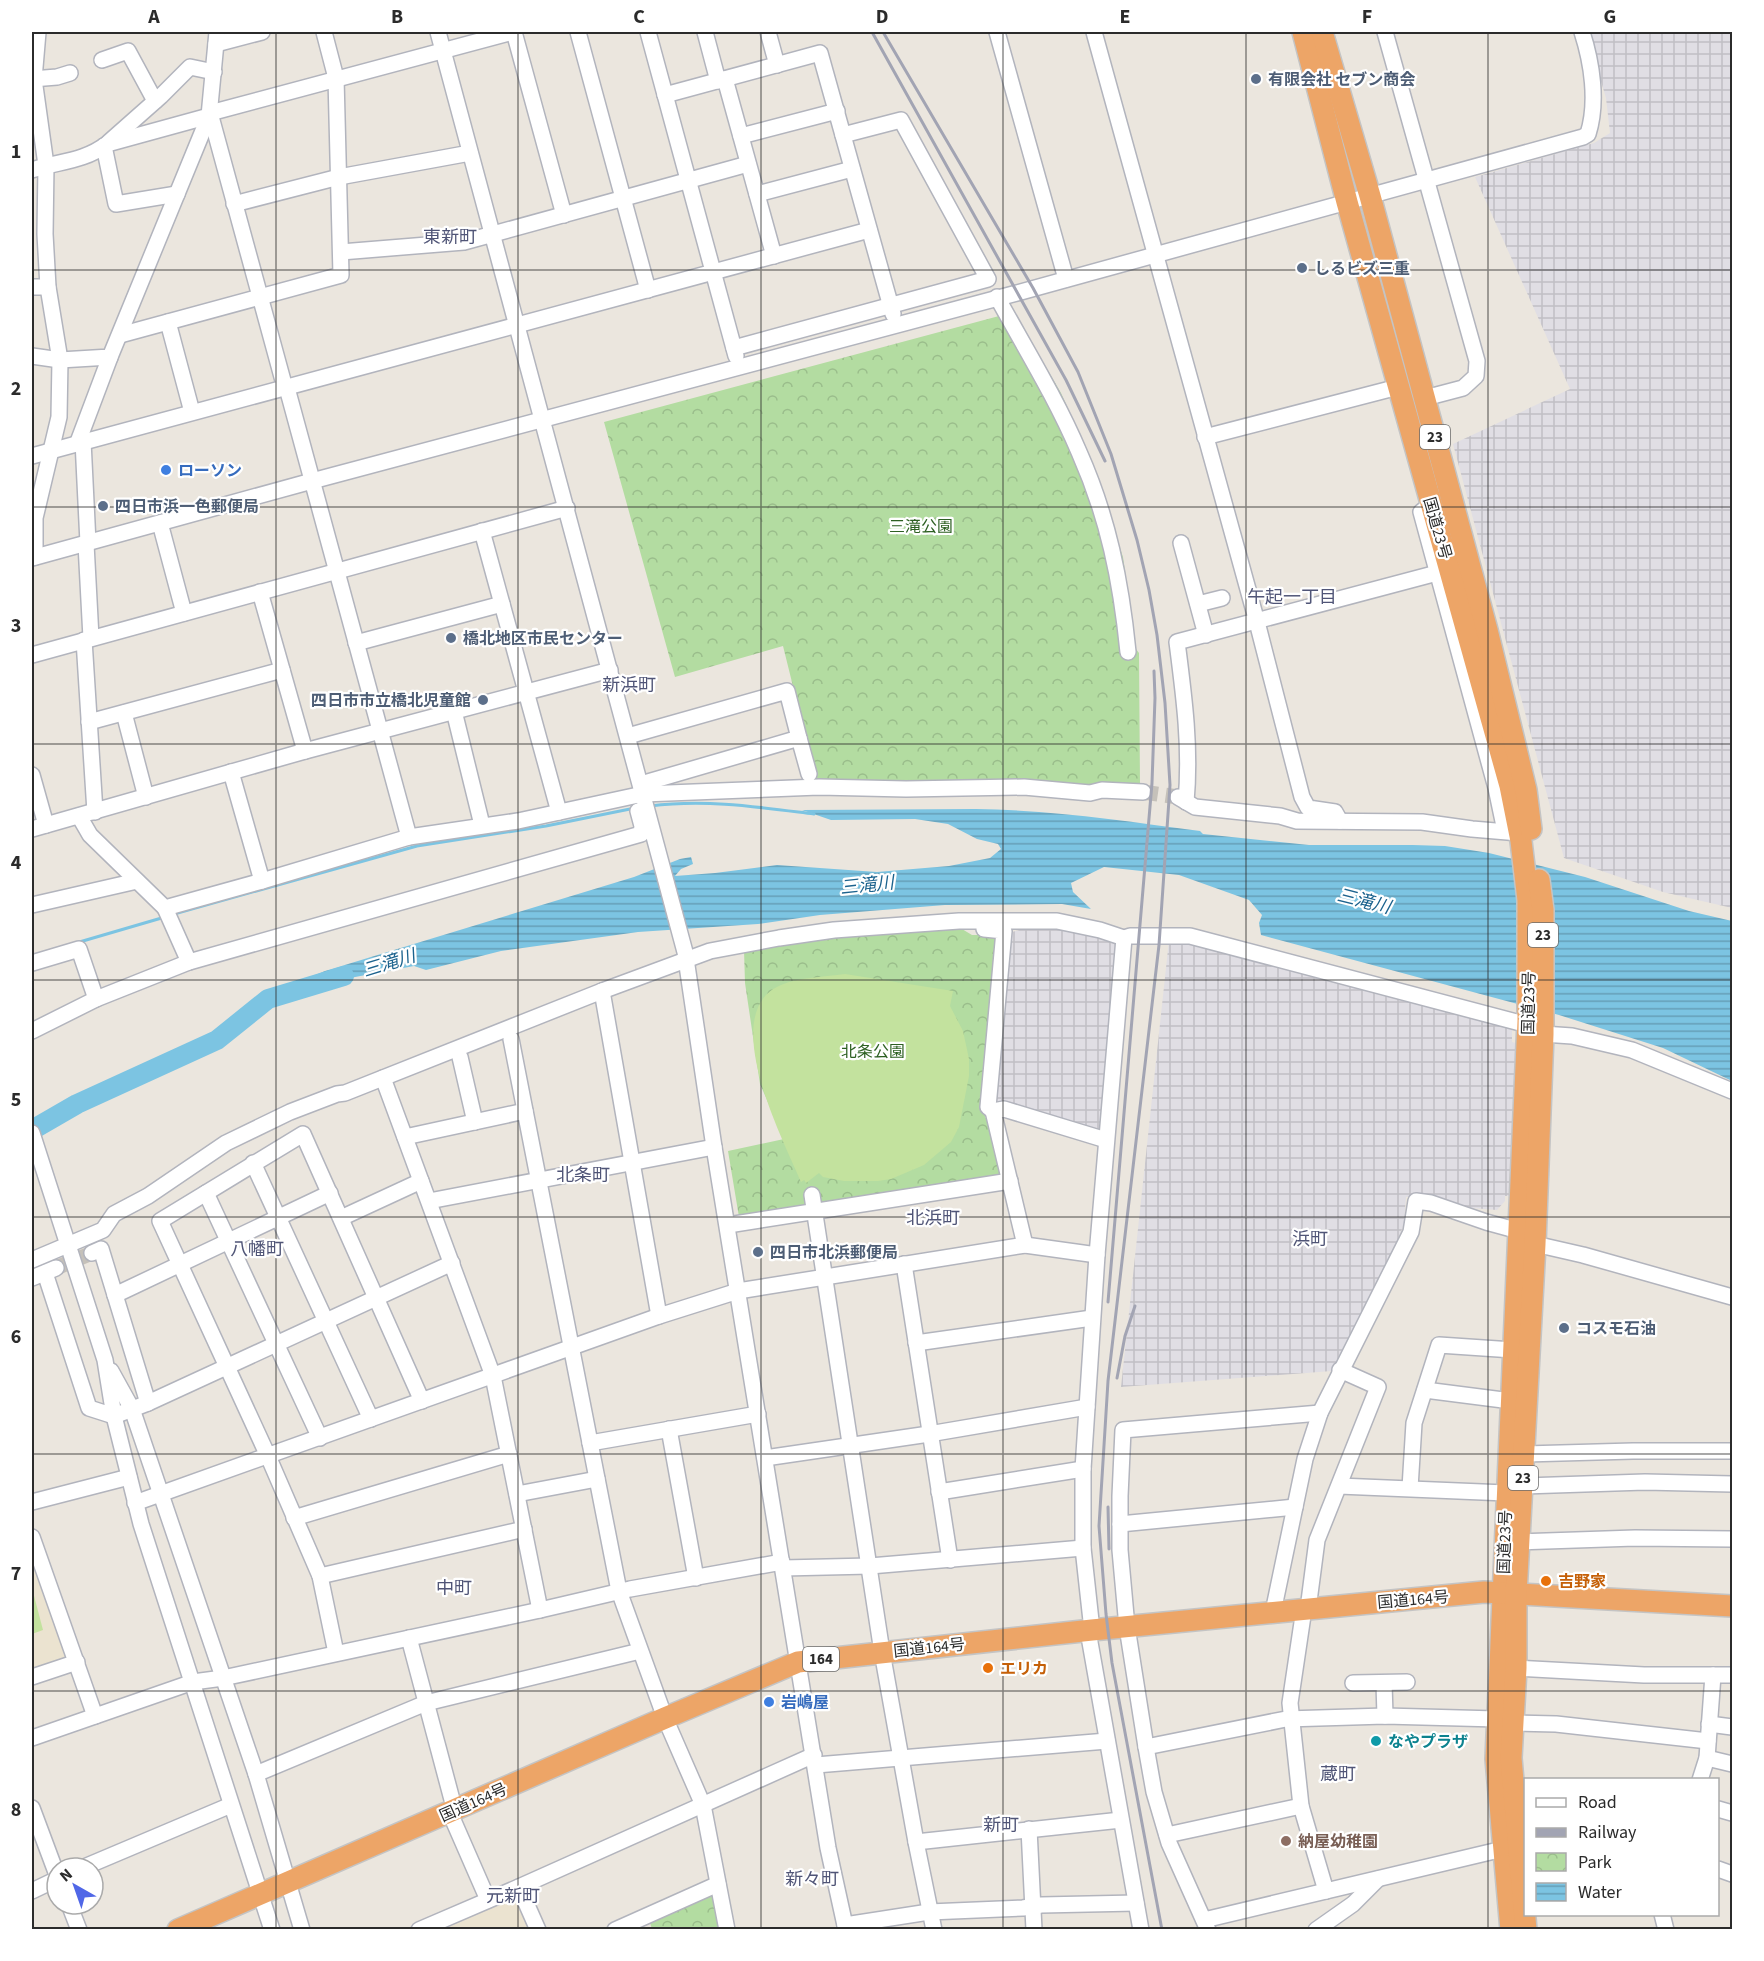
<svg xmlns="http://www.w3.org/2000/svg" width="1764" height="1961" viewBox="0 0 1764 1961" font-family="'Source Sans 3','Noto Sans JP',sans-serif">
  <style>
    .industrial { fill: url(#industrial-grid) }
    .education { fill: #ebe3d0 }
    .park { fill: url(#park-crowns) }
    .pitch { fill: #c3e29e }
    .water { fill: url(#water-rules) }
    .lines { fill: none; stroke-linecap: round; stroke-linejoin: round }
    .stream { stroke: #7cc4e2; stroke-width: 3 }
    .river { stroke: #7cc4e2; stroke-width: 20 }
    .minor-tunnel { stroke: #c5c1ba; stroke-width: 15; stroke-dasharray: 15 8; stroke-linecap: butt }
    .minor-casing { stroke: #b2b4bd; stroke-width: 18 }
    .highway-casing { stroke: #c4c4c4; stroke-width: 24 }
    .minor { stroke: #fff; stroke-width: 15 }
    .highway { stroke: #eda567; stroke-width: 21 }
    .rail { stroke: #a2a4b3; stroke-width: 3 }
    .grid { fill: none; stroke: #2b2b2b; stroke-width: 1.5; stroke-opacity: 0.55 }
    .service-dot { fill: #5c6f8a; stroke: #fff; stroke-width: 2 }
    .shop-dot { fill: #3f7fe0; stroke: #fff; stroke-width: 2 }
    .food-dot { fill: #e8710a; stroke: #fff; stroke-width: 2 }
    .culture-dot { fill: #0f9aa8; stroke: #fff; stroke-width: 2 }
    .education-dot { fill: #8d6e63; stroke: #fff; stroke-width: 2 }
    .labels { text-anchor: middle; stroke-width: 4.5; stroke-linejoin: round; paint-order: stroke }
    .shield { fill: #fff; stroke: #6b6b6b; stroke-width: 1.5 }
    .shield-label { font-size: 15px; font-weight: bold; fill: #2b2b2b }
    .service-label { font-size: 16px; font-weight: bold; fill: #4e5e75; stroke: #fff; text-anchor: start }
    .shop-label { font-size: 16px; font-weight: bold; fill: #366cbe; stroke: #fff; text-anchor: start }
    .park-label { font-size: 16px; fill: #2d6022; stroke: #fff }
    .street-label { font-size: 16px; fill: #2b2b2b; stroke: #fff }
    .food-label { font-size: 16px; font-weight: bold; fill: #c56008; stroke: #fff; text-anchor: start }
    .culture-label { font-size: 16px; font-weight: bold; fill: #0d838f; stroke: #fff; text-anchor: start }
    .education-label { font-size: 16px; font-weight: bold; fill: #785e54; stroke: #fff; text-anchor: start }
    .neighbourhood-label { font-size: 18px; fill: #505577; stroke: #fff }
    .water-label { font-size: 18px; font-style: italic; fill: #1c638e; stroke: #fff }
    .neatline { fill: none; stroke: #2b2b2b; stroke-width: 2 }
    .grid-label { font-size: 20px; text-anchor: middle; font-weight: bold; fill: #2b2b2b }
  </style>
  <defs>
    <pattern id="industrial-grid" width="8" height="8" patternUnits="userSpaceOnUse" patternTransform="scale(1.5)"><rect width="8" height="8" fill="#e0dee4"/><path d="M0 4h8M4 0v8" fill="none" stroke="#c0bfc4"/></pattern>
    <pattern id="park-crowns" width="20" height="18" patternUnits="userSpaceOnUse" patternTransform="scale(1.5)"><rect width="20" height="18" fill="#b3dca1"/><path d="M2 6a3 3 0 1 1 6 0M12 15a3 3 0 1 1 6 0" fill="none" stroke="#9abd8b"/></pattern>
    <pattern id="water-rules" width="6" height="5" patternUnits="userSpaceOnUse" patternTransform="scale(1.5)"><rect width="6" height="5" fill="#7cc4e2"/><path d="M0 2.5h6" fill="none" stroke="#669fb7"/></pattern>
  </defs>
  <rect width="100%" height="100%" fill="#ebe6de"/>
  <!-- industrial -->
  <g class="industrial">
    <polygon points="1586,32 1732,32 1732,908 1663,892 1564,858 1453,444 1570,389 1475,177 1594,143 1610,133 1606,98"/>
    <polygon points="1062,925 1119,940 1100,1134 993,1103 1009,933 1029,927"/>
    <polygon points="1188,938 1512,1026 1512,1042 1516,1043 1510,1196 1505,1196 1505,1201 1497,1210 1459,1207 1421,1196 1406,1197 1404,1224 1384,1275 1336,1366 1332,1371 1121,1387 1169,940"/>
  </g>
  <!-- education -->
  <g class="education">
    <polygon points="32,1558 67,1659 32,1674"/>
    <polygon points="516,1895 531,1930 433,1930"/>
  </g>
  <!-- park -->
  <g class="park">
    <polygon points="1014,312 1061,393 1085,446 1100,488 1123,557 1136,649 1139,653 1140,785 817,783 783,646 675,677 604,422"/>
    <polygon points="957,926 972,935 998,935 999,946 985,1117 993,1126 1005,1176 739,1217 728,1151 784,1139 760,1084 745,983 744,950 831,935"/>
    <polygon points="708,1893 714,1896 721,1929 652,1929 649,1920"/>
  </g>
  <!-- pitch -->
  <g class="pitch">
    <path d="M845 974 953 991 950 1006 963 1031 969 1059V1076L959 1127 951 1142 924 1165 891 1179 878 1181H844L823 1177 819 1173 806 1183 804 1180 801 1182C783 1139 716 1012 781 985 800 977 825 977 845 974Z"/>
    <polygon points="32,1588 43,1630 32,1634"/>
  </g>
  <!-- water -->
  <path class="water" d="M976 809C1051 810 1126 821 1200 831L1203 834 1309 845H1413L1445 846 1489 853 1585 877 1689 911 1732 921V1081L1663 1048 1559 1015 1261 935 1259 923 1262 915 1249 900 1179 875 1104 867 1071 883 1073 892 1091 909 1062 904 945 905 820 915 758 924 638 932 501 951 426 970 414 966 275 992 325 971 634 877 680 859 691 857 693 864 681 869 675 876 715 873 777 865 877 872 949 866 990 858 1001 849 998 844 977 839 948 824 915 819 831 820 802 810Z"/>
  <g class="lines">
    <!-- stream -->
    <g class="stream">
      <path d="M650 806C707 799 758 807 814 814"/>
      <polyline points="174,914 417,846 546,826 635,808"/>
      <polyline points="76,943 165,917"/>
    </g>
    <!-- river -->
    <polyline class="river" points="32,1130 77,1104 217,1040 268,999 344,976"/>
    <!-- minor-tunnel -->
    <g class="minor-tunnel">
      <polyline points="1143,792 1178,797"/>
      <polyline points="56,1268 92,1253"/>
    </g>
    <defs>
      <g id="minor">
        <polyline points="438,32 685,952 714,1147 828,1848 846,1930"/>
        <polyline points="514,32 564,215"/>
        <polyline points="578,32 648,290"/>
        <polyline points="648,32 736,356"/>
        <polyline points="705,32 718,81"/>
        <polyline points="768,32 777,65"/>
        <polyline points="997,32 1066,279"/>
        <polyline points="1094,32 1257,622 1302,797 1308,808 1335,812 1340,821"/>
        <polyline points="1385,32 1477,361 1476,376 1463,388 1425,398"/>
        <polyline points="216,44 262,32"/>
        <polyline points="102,60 128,51 155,101"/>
        <polyline points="32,79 57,77 70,73"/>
        <polyline points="725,79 774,256"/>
        <polyline points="665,95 820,53 893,314"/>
        <polyline points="210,113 513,32"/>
        <polyline points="210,113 285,388"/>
        <polyline points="741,136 837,111"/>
        <polyline points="109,142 161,96 190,67 214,72"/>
        <polyline points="104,146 116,204 177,194"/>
        <path d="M32 170C59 161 83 162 107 144L209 116"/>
        <polyline points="757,194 852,169"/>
        <polyline points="234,204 339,177 470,153"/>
        <polyline points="341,252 464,242 748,164"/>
        <polyline points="32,287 48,287"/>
        <path d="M997 297C1025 348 1056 398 1079 452 1108 517 1121 581 1128 652"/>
        <polyline points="168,322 192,412"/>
        <polyline points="120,335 341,275 336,78 324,32"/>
        <polyline points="734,348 988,279 901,120 843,135"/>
        <polyline points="32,356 60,360 110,357 209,116 217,32"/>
        <polyline points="287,388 409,837"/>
        <polyline points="1205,437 1398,387"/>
        <polyline points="83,441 88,543"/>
        <polyline points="78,442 110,357"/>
        <polyline points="32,456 869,230"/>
        <polyline points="1431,504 1421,512 1496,788 1505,831"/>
        <polyline points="160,523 184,613"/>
        <polyline points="482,531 559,812"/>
        <polyline points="1181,543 1206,635"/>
        <polyline points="86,544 91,638"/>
        <polyline points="35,557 35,518 59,417 60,360 48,287 45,234 46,165 34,79 38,32"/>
        <path d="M32 558 312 481 1017 293 1583 137 1588 134C1598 102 1592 63 1582 32"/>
        <polyline points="260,592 305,751"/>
        <polyline points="1198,604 1222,598"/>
        <polyline points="84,640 95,812"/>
        <polyline points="356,643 502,604"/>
        <polyline points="32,655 567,508"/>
        <polyline points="454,711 482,825"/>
        <polyline points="124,713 146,797"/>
        <polyline points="89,722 282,670"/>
        <polyline points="628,736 787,691 799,738 641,784"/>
        <polyline points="799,738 809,774"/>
        <polyline points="231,772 262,881"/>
        <polyline points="32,775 46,825"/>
        <polyline points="1178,797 1195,807 1280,816 1297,821 1422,822 1472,829 1519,833"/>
        <path d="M1186 802C1191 748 1184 696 1177 642L1437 573"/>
        <polyline points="79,816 90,835 165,908 262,881 409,837 518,821 643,794 819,787 906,789 1024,787 1090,793 1102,790 1143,792"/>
        <polyline points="32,829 305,751 610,670"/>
        <polyline points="32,905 137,881"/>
        <polyline points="165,908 189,962"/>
        <polyline points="984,929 1004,931 988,1107 993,1111"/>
        <polyline points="32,963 79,949 96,999"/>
        <polyline points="602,991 659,1316"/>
        <polyline points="32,1031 96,999 189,962 641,834 642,826 638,811"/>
        <polyline points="1543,1034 1572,1036 1632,1050 1732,1091"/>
        <polyline points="511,1039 619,1591 665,1718 703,1805 727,1930"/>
        <polyline points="460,1057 475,1122"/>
        <polyline points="383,1078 493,1376 540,1610"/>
        <polyline points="32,1133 105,1360 114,1416 141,1524 272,1930"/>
        <polyline points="405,1137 525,1111"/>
        <polyline points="253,1163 371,1419"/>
        <polyline points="206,1193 320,1438"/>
        <polyline points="812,1195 882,1652 916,1842 934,1930"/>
        <polyline points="429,1201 714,1147"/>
        <polyline points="341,1218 421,1181"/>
        <polyline points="728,1225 1010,1181"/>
        <polyline points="1025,1245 993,1111 1004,1109 1106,1140"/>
        <polyline points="92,1253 101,1249 148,1403"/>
        <polyline points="32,1260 103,1230 114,1214 148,1196 226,1143 290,1112 337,1094 345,1093 602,991 710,951 779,938 834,930 959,921 1057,921 1100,930 1124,938 1130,936 1190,936 1528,1025"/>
        <polyline points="904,1264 950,1560"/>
        <polyline points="45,1273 89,1408 114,1416 148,1403 452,1263"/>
        <polyline points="32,1278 56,1268"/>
        <polyline points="115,1295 330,1193"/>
        <polyline points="916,1343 1092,1318"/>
        <polyline points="111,1371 132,1409 256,1774 302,1930"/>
        <polyline points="1425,1390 1511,1401"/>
        <polyline points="669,1429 696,1578"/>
        <polyline points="590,1443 758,1414"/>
        <polyline points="1525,1454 1633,1451 1732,1451"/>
        <polyline points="765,1458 929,1434 1087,1407"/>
        <polyline points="1339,1486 1506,1493"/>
        <polyline points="1522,1486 1645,1482 1732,1484"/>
        <polyline points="1410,1488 1414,1423 1439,1345 1513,1350"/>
        <polyline points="939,1492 1083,1469"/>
        <polyline points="517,1494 597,1479"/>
        <polyline points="32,1502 129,1477"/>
        <polyline points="135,1503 659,1316 738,1291 1025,1245 1097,1255"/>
        <polyline points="294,1518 509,1454"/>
        <polyline points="1120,1524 1295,1507"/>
        <polyline points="32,1537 95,1716"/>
        <polyline points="1520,1542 1635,1538 1732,1539"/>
        <polyline points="783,1568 870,1566 1083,1548"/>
        <polyline points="320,1576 524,1529"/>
        <polyline points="1304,1609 1290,1703 1301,1806 1326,1891"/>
        <polyline points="1308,1609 1317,1540 1378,1387 1340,1370"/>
        <polyline points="1273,1612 1305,1459 1320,1413 1411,1232 1416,1201 1431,1203 1486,1222 1519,1231 1535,1244 1583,1255 1732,1297"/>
        <polyline points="1092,1630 1083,1548 1083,1469 1097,1255 1124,938"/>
        <polyline points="1088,1631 1141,1930"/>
        <polyline points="409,1638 455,1811"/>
        <polyline points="336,1653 320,1576 268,1456 160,1221 303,1134 422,1401"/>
        <polyline points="1516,1668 1644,1675 1732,1675"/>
        <polyline points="32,1677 77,1662"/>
        <polyline points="1353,1683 1407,1682"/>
        <polyline points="1384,1683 1385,1716"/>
        <polyline points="1512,1723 1556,1724 1708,1741"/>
        <polyline points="1709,1724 1732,1727"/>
        <polyline points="32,1738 193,1682 223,1678 540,1610 630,1589 782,1562"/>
        <polyline points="1146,1747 1286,1719 1385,1716 1497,1719"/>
        <polyline points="1707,1758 1732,1764"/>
        <polyline points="816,1765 1107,1741"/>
        <polyline points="256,1774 426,1703 640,1651"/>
        <polyline points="1700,1780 1707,1758 1713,1675"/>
        <polyline points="32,1808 57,1875"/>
        <polyline points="1718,1809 1732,1813"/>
        <polyline points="450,1813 488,1900"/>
        <polyline points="1029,1829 1034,1930"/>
        <polyline points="1167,1835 1301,1806"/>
        <polyline points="916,1842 1121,1820"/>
        <polyline points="82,1868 231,1805"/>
        <polyline points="1718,1869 1732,1874"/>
        <polyline points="519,1887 538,1930"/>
        <polyline points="32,1891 57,1879"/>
        <polyline points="69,1904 79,1930"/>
        <polyline points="1662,1914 1666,1930"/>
        <polyline points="1204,1920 1503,1849"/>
        <polyline points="845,1925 929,1912 1023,1908 1041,1905 1136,1903"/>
        <polyline points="419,1930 519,1887 814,1755"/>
        <polyline points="615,1930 718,1884"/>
        <polyline points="1208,1930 1169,1843 1154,1792 1146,1747 1127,1627 1120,1550 1120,1496 1123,1430 1320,1413"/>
        <polyline points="1316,1930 1353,1904 1378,1879"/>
      </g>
      <g id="highway">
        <polyline points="1303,32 1347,202 1510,786 1521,841 1528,900 1528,1021 1496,1759 1511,1930"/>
        <polyline points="1322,32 1370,196 1487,630 1526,790 1531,829"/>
        <polyline points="178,1930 665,1718 798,1662 1092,1630 1484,1592 1732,1606"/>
        <polyline points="1526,1930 1511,1758 1516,1668 1516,1594 1535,1244 1543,1034 1543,910 1539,880"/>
      </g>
    </defs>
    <!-- minor casing -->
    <use href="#minor" class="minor-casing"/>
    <!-- highway casing -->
    <use href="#highway" class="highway-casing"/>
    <!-- minor -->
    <use href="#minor" class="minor"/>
    <!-- highway -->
    <use href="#highway" class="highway"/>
    <!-- rail -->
    <g class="rail">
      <polyline points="872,32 1066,380 1105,461"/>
      <polyline points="883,32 1033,288 1078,372 1111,454 1137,540 1149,590 1157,635 1165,703 1170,785 1159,945 1108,1381 1099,1526 1106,1614 1112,1663 1162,1930"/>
      <polyline points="1108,1302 1152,783 1155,698 1154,671"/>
      <polyline points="1117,1378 1125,1336 1135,1306"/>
      <polyline points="1108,1507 1109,1549"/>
    </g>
  </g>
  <!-- grid -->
  <path class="grid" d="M276 32V1930M518 32V1930M761 32V1930M1003 32V1930M1246 32V1930M1488 32V1930M32 270H1732M32 507H1732M32 744H1732M32 980H1732M32 1217H1732M32 1454H1732M32 1691H1732"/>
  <!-- markers -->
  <g class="service-dot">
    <circle cx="1256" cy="79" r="6"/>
    <circle cx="1302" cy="268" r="6"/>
    <circle cx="103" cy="506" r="6"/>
    <circle cx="451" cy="638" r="6"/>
    <circle cx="483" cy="700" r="6"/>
    <circle cx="758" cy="1252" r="6"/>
    <circle cx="1564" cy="1328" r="6"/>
  </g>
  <g class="shop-dot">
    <circle cx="166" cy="470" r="6"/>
    <circle cx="769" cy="1702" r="6"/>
  </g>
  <g class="food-dot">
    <circle cx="1546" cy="1581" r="6"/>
    <circle cx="988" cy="1668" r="6"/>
  </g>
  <circle class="culture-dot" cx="1376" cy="1741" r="6"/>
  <circle class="education-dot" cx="1286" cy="1841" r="6"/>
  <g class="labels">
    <!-- shield labels -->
    <g class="shield">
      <rect x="1420" y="425" width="30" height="24" rx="4.5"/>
      <rect x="1528" y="923" width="30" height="24" rx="4.5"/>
      <rect x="1508" y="1466" width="30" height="24" rx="4.5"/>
      <rect x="803" y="1647" width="36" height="24" rx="4.5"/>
    </g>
    <g class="shield-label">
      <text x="1435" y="442">23</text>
      <text x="1543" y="940">23</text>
      <text x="1523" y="1483">23</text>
      <text x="821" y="1664">164</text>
    </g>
    <!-- service labels -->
    <g class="service-label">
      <text x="1268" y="85">有限会社 セブン商会</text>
      <text x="1314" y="274">しるビズ三重</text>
      <text x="115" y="512">四日市浜一色郵便局</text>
      <text x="463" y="644">橋北地区市民センター</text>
      <text x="471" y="706" text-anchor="end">四日市市立橋北児童館</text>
      <text x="770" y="1258">四日市北浜郵便局</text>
      <text x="1576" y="1334">コスモ石油</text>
    </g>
    <!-- shop labels -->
    <g class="shop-label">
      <text x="178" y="476">ローソン</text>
      <text x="781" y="1708">岩嶋屋</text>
    </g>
    <!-- park labels -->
    <g class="park-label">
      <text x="921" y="532">三滝公園</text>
      <text x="873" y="1057">北条公園</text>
    </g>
    <!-- street labels -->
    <g class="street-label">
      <text transform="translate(1438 528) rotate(74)" y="6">国道23号</text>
      <text transform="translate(1528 1003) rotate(-89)" y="6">国道23号</text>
      <text transform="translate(1504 1542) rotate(-88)" y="6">国道23号</text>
      <text transform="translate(1413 1599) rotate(-5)" y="6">国道164号</text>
      <text transform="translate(929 1647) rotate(-6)" y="6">国道164号</text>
      <text transform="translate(473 1802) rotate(-24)" y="6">国道164号</text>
    </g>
    <!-- food labels -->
    <g class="food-label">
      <text x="1558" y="1587">吉野家</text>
      <text x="1000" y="1674">エリカ</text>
    </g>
    <!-- culture labels -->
    <g class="culture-label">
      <text x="1388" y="1747">なやプラザ</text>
    </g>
    <!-- education labels -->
    <g class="education-label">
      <text x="1298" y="1847">納屋幼稚園</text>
    </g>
    <!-- neighbourhood labels -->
    <g class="neighbourhood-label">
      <text x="450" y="243">東新町</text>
      <text x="1292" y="603">午起一丁目</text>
      <text x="629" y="691">新浜町</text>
      <text x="583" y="1181">北条町</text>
      <text x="933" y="1224">北浜町</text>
      <text x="1310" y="1245">浜町</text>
      <text x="257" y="1255">八幡町</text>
      <text x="454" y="1594">中町</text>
      <text x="1338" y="1780">蔵町</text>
      <text x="1001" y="1831">新町</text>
      <text x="812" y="1885">新々町</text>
      <text x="513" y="1902">元新町</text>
    </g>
    <!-- water labels -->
    <g class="water-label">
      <text transform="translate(867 885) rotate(-6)" y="6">三滝川</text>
      <text transform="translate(1364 901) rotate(14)" y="6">三滝川</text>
      <text transform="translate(389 963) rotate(-17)" y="6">三滝川</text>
    </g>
  </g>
  <!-- border -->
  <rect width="1764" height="1961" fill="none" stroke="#ffffff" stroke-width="66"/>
  <!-- legend -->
  <rect x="1524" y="1778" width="195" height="138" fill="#ffffff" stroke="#aaaaaa" stroke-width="1.5"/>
  <rect x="1536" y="1798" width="30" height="9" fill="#ffffff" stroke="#aaaaaa" stroke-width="1.5"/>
  <text x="1578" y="1808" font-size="18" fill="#2b2b2b">Road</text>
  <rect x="1536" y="1828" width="30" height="9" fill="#a2a4b3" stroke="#aaaaaa" stroke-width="1.5"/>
  <text x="1578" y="1838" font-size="18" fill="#2b2b2b">Railway</text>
  <rect x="1536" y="1853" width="30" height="18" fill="url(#park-crowns)" stroke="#aaaaaa" stroke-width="1.5"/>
  <text x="1578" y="1868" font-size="18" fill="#2b2b2b">Park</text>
  <rect x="1536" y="1883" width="30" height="18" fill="url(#water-rules)" stroke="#aaaaaa" stroke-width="1.5"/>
  <text x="1578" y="1898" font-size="18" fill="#2b2b2b">Water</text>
  <!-- north arrow -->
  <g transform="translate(75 1886) rotate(320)"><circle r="28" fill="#ffffff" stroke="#aaaaaa" stroke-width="1.5"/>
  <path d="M0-4.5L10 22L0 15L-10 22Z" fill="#5067e7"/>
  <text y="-9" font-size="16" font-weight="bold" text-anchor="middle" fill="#2b2b2b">N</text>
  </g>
  <rect x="33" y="33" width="1698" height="1895" class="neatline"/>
  <g class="grid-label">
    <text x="154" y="23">A</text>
    <text x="397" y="23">B</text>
    <text x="639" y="23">C</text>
    <text x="882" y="23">D</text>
    <text x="1125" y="23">E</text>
    <text x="1367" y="23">F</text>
    <text x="1610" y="23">G</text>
    <text x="16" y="158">1</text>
    <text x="16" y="395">2</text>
    <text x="16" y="632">3</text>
    <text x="16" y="869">4</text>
    <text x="16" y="1106">5</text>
    <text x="16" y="1343">6</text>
    <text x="16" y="1580">7</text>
    <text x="16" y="1816">8</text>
  </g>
</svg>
